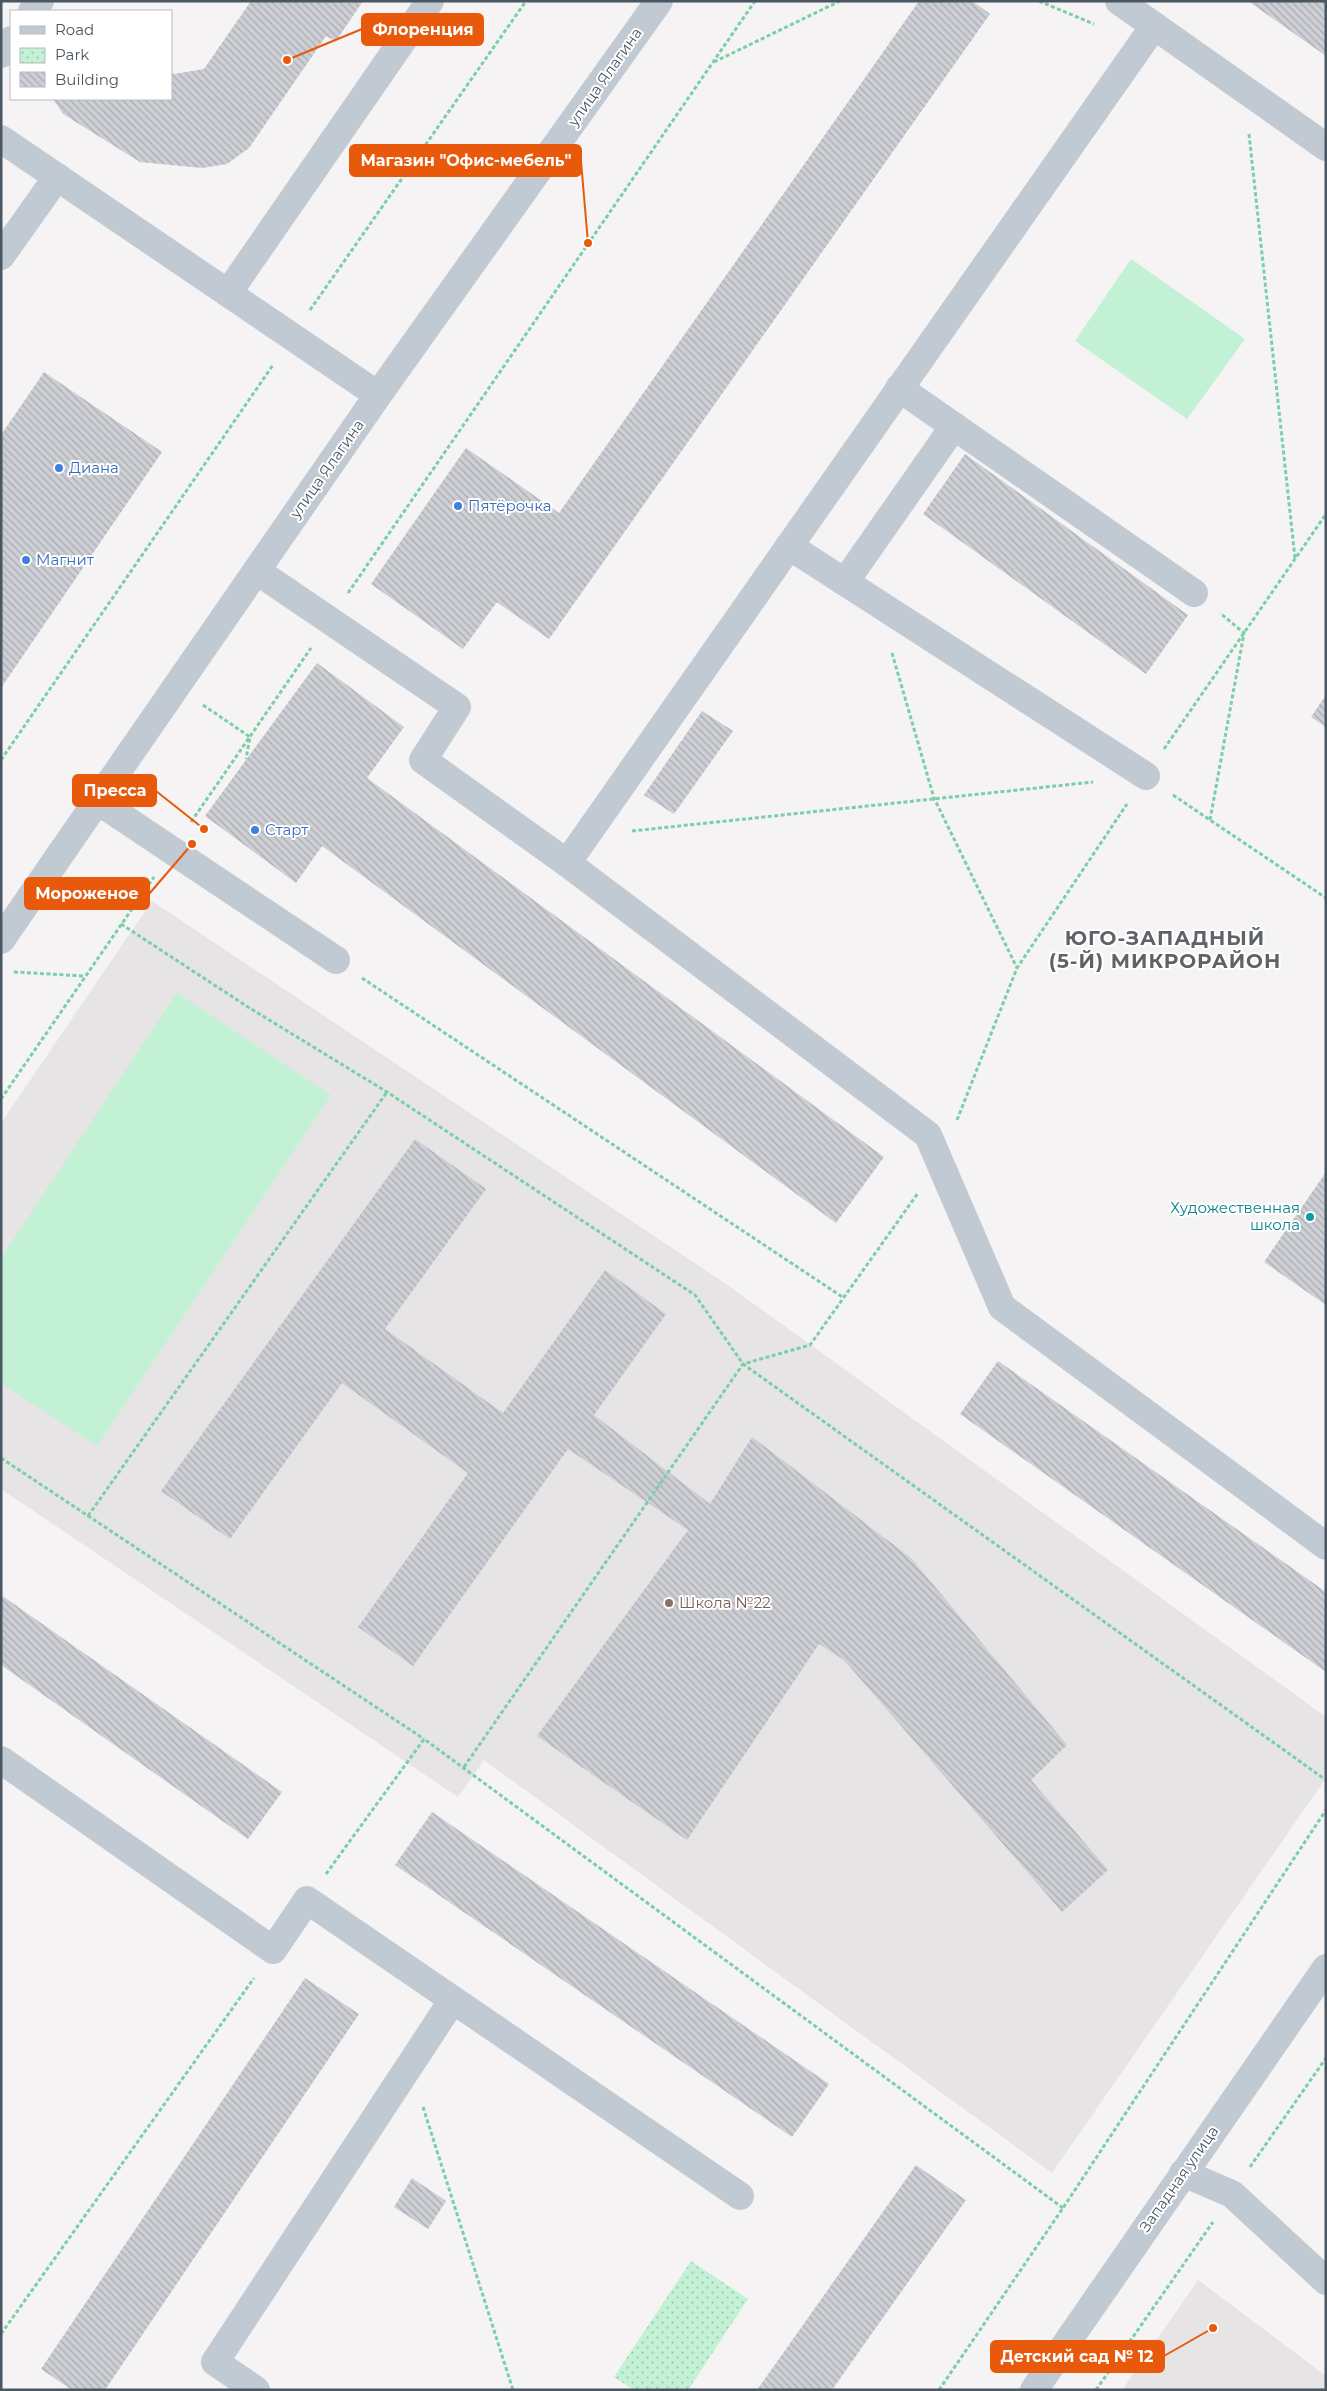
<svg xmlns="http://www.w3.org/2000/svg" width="1327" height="2391" viewBox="0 0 1327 2391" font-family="Montserrat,sans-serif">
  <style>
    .education { fill: #e6e4e5 }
    .park { fill: url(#park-dots) }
    .pitch { fill: #c3f1d5 }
    .building { fill: url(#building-back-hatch) }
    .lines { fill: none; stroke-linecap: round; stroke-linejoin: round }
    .path { stroke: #7ad0a6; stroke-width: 3; stroke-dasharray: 4 2.5; stroke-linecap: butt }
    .minor { stroke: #c1cad2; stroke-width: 28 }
    .shop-dot { fill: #3f7fe0; stroke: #fff; stroke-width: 2 }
    .culture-dot { fill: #0f9aa8; stroke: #fff; stroke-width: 2 }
    .education-dot { fill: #8d6e63; stroke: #fff; stroke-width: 2 }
    .labels { text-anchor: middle; stroke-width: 4; stroke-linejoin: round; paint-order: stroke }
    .street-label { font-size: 15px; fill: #4a5661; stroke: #fff }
    .shop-label { font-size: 15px; fill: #366cbe; stroke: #fff; text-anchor: start }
    .culture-label { font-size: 15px; fill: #0d838f; stroke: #fff; text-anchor: end }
    .education-label { font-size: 15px; fill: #785e54; stroke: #fff; text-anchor: start }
    .district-label { font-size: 20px; font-weight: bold; letter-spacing: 1px; fill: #5f6368; stroke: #fff }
    .leader { fill: none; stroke: #e8590c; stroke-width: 2 }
    .callout-dot { fill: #e8590c; stroke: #fff; stroke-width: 2 }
    .callout { fill: #e8590c; stroke: #e8590c; stroke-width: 2 }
    .callout-label { font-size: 16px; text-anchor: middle; font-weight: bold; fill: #fff }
  </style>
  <defs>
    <pattern id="park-dots" width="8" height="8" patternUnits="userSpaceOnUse" patternTransform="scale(1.25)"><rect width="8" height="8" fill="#c3f1d5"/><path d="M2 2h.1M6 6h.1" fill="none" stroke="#a0c6b0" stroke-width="1.8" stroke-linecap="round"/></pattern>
    <pattern id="building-back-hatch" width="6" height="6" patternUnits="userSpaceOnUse" patternTransform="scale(1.25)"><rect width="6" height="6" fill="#cdcfd5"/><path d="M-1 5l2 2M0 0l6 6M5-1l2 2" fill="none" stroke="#a8abb0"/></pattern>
  </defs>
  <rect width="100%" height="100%" fill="#f5f3f3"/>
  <!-- education -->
  <g class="education">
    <polygon points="152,901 729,1286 1326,1717 1326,1778 1052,2173 484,1760 458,1797 1,1489 1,1123"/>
    <polygon points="1198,2280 1326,2376 1326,2390 1122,2390"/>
  </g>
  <!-- park -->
  <polygon class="park" points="691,2261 748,2299 688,2390 634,2390 614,2377"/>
  <!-- pitch -->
  <g class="pitch">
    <polygon points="1131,259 1245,339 1187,419 1075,341"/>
    <polygon points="177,993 331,1095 97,1446 1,1383 1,1258"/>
  </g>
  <!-- building -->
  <g class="building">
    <polygon points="251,1 363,1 336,41 326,36 249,148 227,164 202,168 140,162 63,114 53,99 171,99 171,72 174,74 204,69"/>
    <polygon points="919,1 972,1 990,14 549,639 497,602 463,649 371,584 466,448 559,513"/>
    <polygon points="1248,1 1326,1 1326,56"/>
    <polygon points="44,372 162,452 1,688 1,435"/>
    <polygon points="965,454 1188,615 1146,674 923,514"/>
    <polygon points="317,663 404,727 367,778 884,1157 836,1223 322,846 296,883 205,816"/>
    <polygon points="1326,695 1326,727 1311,717"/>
    <polygon points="702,711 733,731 674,814 644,795"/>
    <polygon points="415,1139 486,1189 385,1329 503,1413 605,1270 666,1314 594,1415 710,1504 752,1437 911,1558 1067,1745 1031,1780 1108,1870 1062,1912 844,1660 819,1644 687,1840 537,1736 688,1530 568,1449 413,1666 358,1627 468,1473 342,1383 230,1539 161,1491"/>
    <polygon points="1326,1172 1326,1305 1264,1262"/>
    <polygon points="998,1361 1326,1592 1326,1672 960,1414"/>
    <polygon points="1,1595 282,1792 248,1839 1,1665"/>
    <polygon points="432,1812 829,2084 792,2137 395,1865"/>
    <polygon points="305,1978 359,2014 105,2390 72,2390 41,2369"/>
    <polygon points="916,2165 966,2200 832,2390 757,2390"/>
    <polygon points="412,2178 446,2201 428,2229 394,2207"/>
  </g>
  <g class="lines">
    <!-- path -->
    <g class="path">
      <polyline points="1039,1 1094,24"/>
      <polyline points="714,62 840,1"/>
      <polyline points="1249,134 1295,558"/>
      <polyline points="310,310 526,1"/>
      <polyline points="348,593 755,1"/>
      <polyline points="892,653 934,798 1017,968"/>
      <polyline points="203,705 250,737 246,759"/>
      <polyline points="1164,749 1326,514"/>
      <polyline points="1,760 273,365"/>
      <polyline points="1173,795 1326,898"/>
      <polyline points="1210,820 1244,633 1220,613"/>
      <polyline points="191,822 311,648"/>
      <polyline points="632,831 1093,782"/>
      <polyline points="121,924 248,1007 387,1092 695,1295 743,1364 1326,1780"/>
      <polyline points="14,972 85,976"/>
      <polyline points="362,978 844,1298"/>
      <polyline points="1,1099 154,877"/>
      <polyline points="957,1120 1017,968 1127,804"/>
      <polyline points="1,1458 424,1739"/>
      <polyline points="88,1516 387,1092"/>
      <polyline points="464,1767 743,1364 810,1345 918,1193"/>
      <polyline points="326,1874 424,1739 1063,2208"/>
      <polyline points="423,2107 513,2390"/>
      <polyline points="1250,2167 1326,2058"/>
      <polyline points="1,2334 254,1978"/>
      <polyline points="939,2390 1063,2208 1326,1810"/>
      <polyline points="1096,2390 1213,2222"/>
    </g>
    <!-- minor -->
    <g class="minor">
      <polyline points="1119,1 1326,147"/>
      <polyline points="32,11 40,1"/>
      <polyline points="1154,26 567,863 928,1135 1002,1307 1326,1546"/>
      <polyline points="1,54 11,40"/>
      <polyline points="1,139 378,395"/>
      <polyline points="1,256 57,177"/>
      <polyline points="228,293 430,1"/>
      <polyline points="899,388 1194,593"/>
      <polyline points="789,546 1146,776"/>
      <polyline points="257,571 457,707 423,760 567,863"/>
      <polyline points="845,582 954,426"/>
      <polyline points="98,801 336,960"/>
      <polyline points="1,940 378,395 659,1"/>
      <polyline points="1,1760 273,1950 307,1900 740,2196"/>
      <polyline points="1183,2173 1232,2194 1326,2281"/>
      <polyline points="256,2390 215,2362 452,2001"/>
      <polyline points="1034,2390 1326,1968"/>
    </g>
  </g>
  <!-- markers -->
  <g class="shop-dot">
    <circle cx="59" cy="468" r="5"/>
    <circle cx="458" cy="506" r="5"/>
    <circle cx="26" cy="560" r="5"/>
    <circle cx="255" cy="830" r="5"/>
  </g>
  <circle class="culture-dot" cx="1310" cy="1217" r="5"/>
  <circle class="education-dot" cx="669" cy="1603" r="5"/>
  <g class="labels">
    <!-- street labels -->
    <g class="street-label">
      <text transform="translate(605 77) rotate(-55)" y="5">улица Ялагина</text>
      <text transform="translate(327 469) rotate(-55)" y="5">улица Ялагина</text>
      <text transform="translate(1179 2179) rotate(-55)" y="5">Западная улица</text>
    </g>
    <!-- shop labels -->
    <g class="shop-label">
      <text x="69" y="473">Диана</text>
      <text x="468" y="511">Пятёрочка</text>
      <text x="36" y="565">Магнит</text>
      <text x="265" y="835">Старт</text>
    </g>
    <!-- culture labels -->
    <g class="culture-label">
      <text x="1300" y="1213">Художественная<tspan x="1300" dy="17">школа</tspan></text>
    </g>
    <!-- education labels -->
    <g class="education-label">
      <text x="679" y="1608">Школа №22</text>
    </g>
    <!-- district labels -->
    <g class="district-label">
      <text x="1165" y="945">ЮГО-ЗАПАДНЫЙ<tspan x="1165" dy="23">(5-Й) МИКРОРАЙОН</tspan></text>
    </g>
  </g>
  <!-- callouts -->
  <path class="leader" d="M287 60L362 29M588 243L581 161M204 829L156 791M192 844L149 894M1213 2328L1164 2356"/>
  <g class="callout-dot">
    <circle cx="287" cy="60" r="5"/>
    <circle cx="588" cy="243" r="5"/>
    <circle cx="204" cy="829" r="5"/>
    <circle cx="192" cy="844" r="5"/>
    <circle cx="1213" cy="2328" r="5"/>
  </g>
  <g class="callout">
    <rect x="362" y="14" width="121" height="31" rx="5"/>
    <rect x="350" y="145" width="231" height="31" rx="5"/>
    <rect x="73" y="775" width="83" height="31" rx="5"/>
    <rect x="25" y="878" width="124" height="31" rx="5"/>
    <rect x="991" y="2341" width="173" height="31" rx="5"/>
  </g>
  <g class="callout-label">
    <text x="423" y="35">Флоренция</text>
    <text x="466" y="166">Магазин "Офис-мебель"</text>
    <text x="115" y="796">Пресса</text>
    <text x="87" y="899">Мороженое</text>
    <text x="1077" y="2362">Детский сад № 12</text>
  </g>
  <!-- border -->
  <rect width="1327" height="2391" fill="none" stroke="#4a5661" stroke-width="5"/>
  <!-- legend -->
  <rect x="10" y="10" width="162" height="90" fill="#ffffff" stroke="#b7bbc0"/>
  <rect x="20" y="26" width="25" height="8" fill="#c1cad2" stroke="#b7bbc0"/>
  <text x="55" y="35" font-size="15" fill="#4a5661">Road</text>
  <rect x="20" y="48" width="25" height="15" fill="url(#park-dots)" stroke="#b7bbc0"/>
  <text x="55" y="60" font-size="15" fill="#4a5661">Park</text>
  <rect x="20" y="72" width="25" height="15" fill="url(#building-back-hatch)" stroke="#b7bbc0"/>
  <text x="55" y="85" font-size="15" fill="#4a5661">Building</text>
</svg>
